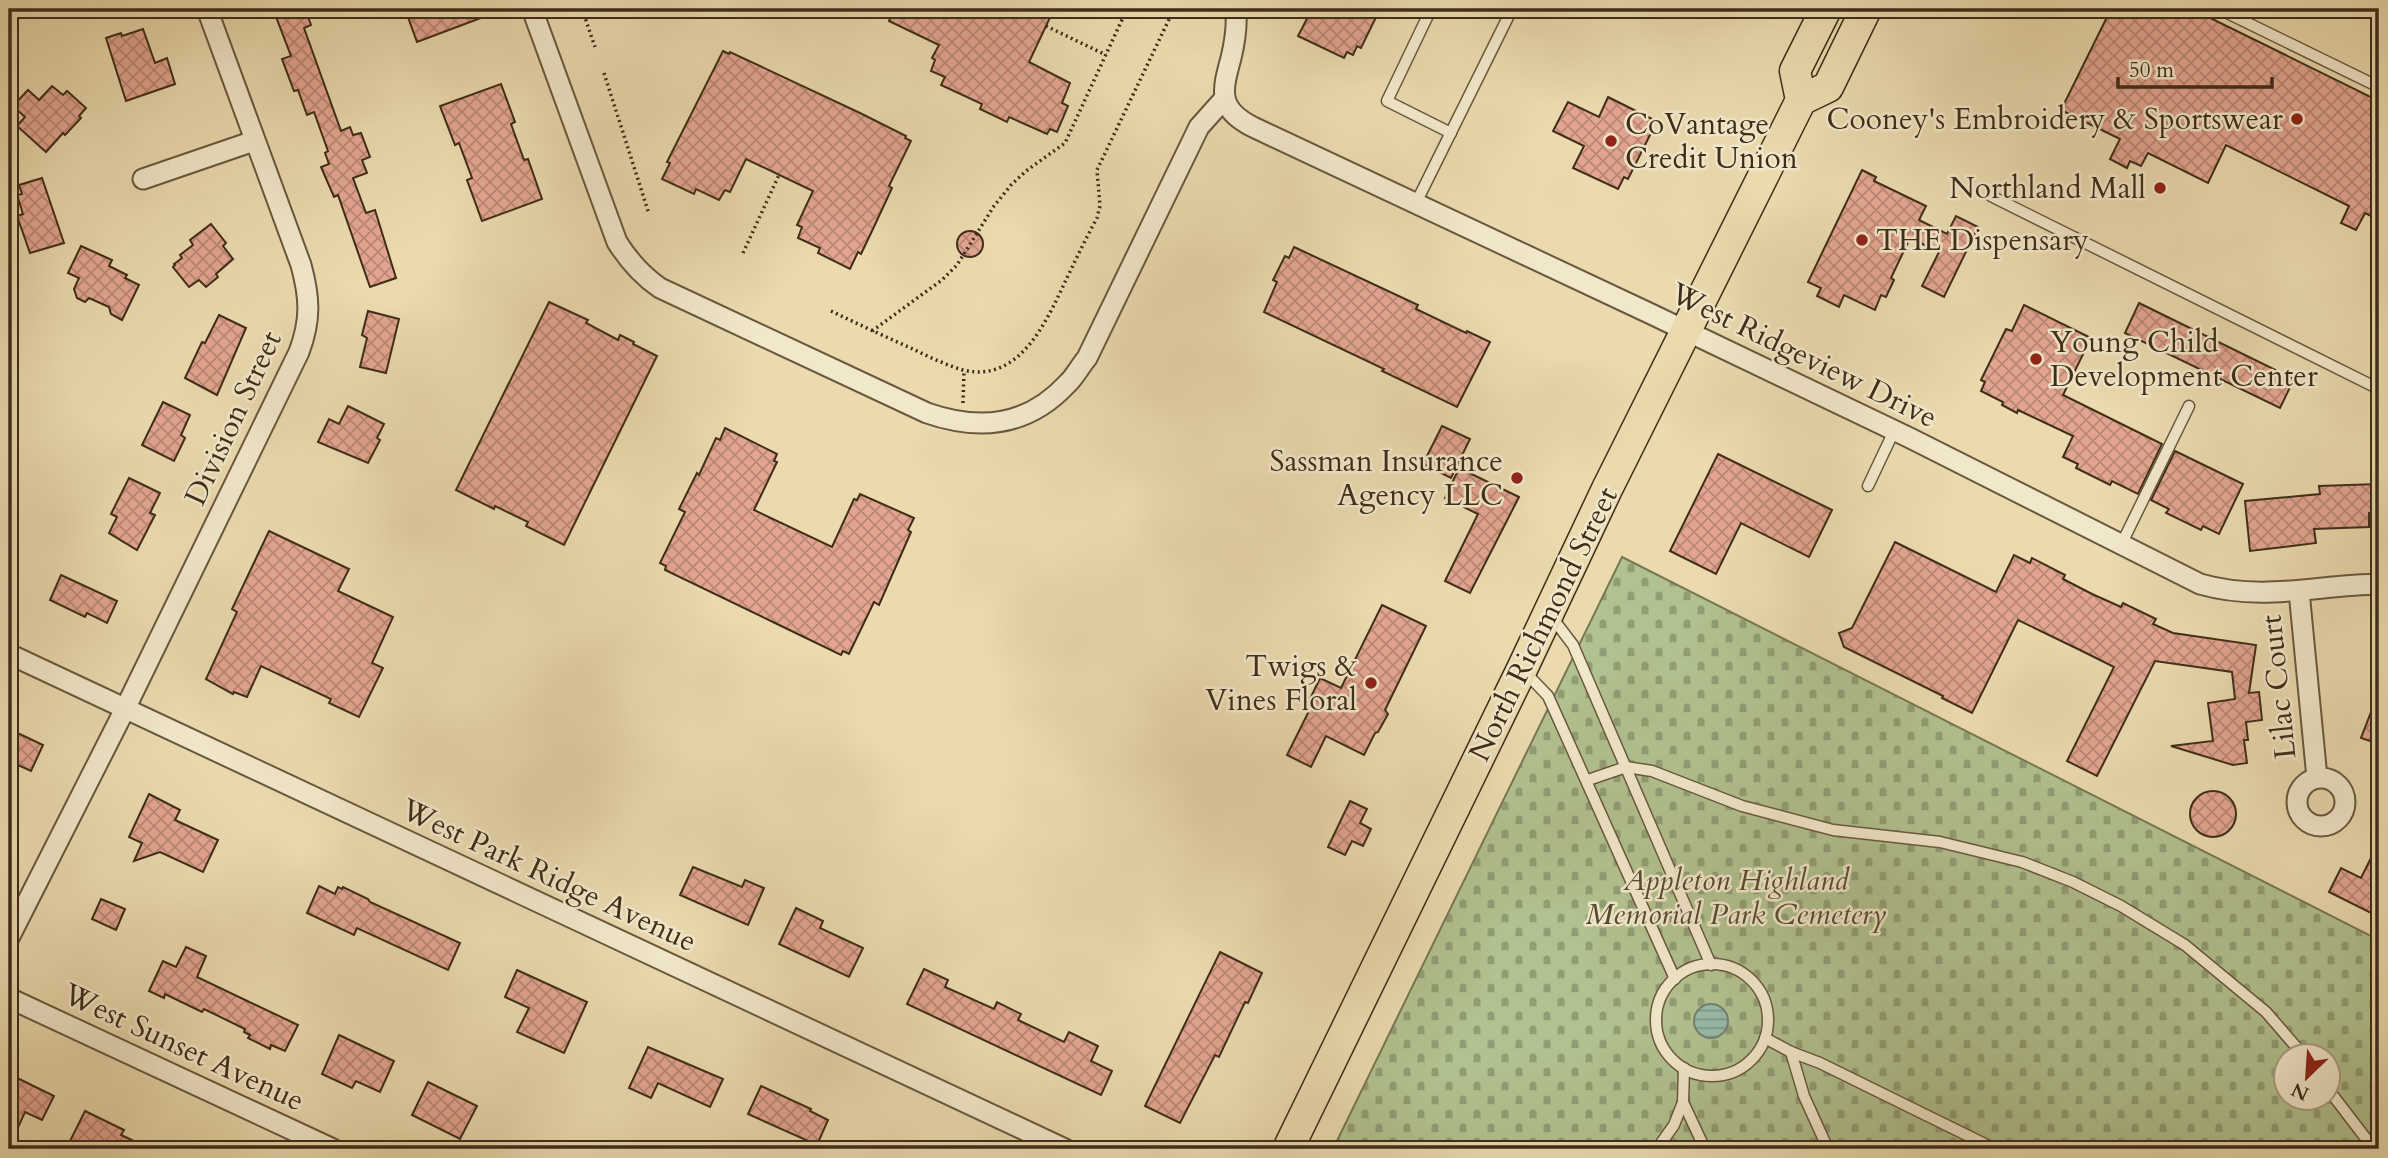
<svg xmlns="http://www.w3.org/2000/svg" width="2388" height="1158" viewBox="0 0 2388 1158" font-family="Cardo,serif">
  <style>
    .cemetery { fill: url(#cemetery-stones); stroke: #787754; stroke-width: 2; fill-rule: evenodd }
    .water { fill: url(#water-rules); stroke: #748270; stroke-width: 2 }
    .building { fill: url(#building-cross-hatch); stroke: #3e2d18; stroke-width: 2 }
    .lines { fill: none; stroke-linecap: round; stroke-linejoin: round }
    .lane-casing { stroke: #69583e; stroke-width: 13 }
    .street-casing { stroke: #69583e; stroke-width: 23 }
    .primary-casing { stroke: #3e2d18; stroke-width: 33 }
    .path { stroke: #3e2d18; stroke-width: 3.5; stroke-dasharray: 2 3.5; stroke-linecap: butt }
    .lane { stroke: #f1e7ca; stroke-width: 10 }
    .street { stroke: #f1e7ca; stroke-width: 19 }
    .primary { stroke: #eadaae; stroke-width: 30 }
    .poi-dot { fill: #8f2418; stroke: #f1e7ca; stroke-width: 2.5 }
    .labels { text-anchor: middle; stroke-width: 5; stroke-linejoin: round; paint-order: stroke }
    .poi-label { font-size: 30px; fill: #3e2d18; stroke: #f1e7ca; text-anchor: end }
    .street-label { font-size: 30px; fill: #3e2d18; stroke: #f1e7ca }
    .park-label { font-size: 30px; font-style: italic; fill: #554b30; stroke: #f1e7ca }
  </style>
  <defs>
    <pattern id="cemetery-stones" width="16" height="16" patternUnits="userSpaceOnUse" patternTransform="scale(1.75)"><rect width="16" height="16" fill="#b1c18f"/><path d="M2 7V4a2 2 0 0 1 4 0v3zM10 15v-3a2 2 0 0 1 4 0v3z" fill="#919d74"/></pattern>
    <pattern id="water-rules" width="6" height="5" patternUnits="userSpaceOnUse" patternTransform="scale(1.75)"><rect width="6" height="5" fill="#98bbaa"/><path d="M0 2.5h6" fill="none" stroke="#7d9889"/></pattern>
    <pattern id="building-cross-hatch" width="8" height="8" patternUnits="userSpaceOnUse" patternTransform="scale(1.75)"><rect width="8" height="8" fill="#e3a590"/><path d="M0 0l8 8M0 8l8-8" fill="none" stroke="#b98775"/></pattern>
  </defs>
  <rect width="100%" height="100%" fill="#eadaae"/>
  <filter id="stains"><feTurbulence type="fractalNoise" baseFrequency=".00286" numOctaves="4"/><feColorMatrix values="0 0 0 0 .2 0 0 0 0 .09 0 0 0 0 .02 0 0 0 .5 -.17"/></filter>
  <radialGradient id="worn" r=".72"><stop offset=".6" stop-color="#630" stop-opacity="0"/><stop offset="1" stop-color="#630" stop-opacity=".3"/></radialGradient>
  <!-- cemetery -->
  <path class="cemetery" d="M1622 557 2379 940V1149H1333ZM2286 1056H2328V1098H2286Z"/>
  <!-- water -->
  <circle class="water" cx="1711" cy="1021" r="17"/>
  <!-- building -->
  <g class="building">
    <polygon points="273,9 305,9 311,25 304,28 341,131 350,127 353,135 361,133 370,157 362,160 367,173 353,178 366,213 375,210 396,278 370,287 338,195 334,197 321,167 329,164 325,153 328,151 314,112 307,115 298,90 294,91 282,59 291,56"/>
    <polygon points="405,9 501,9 502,10 417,42"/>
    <polygon points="895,9 1054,9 1029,62 1070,83 1062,103 1068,106 1057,132 1050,129 1047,134 1009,117 1007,122 980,109 982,104 941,85 945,77 931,71 935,60 932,58 939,45 889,21"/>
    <polygon points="1312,9 1380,9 1361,48 1357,46 1353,55 1347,52 1344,58 1298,36"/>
    <polygon points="2111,9 2192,9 2379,101 2379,220 2365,213 2356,230 2341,223 2349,206 2226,145 2208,183 2148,153 2141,166 2130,161 2127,168 2110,159 2120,139 2061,110"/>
    <polygon points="143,29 155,63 167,58 175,84 126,101 106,38 121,33 122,36"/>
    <polygon points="723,51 729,54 730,52 860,113 906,136 905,138 911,141 889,186 892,188 872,231 861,254 858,252 850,269 818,253 820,248 798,238 802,227 797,225 813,191 746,159 730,192 725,190 719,200 696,189 694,194 662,179 670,163 667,162"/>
    <polygon points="501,84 515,122 511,124 524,160 528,159 542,199 482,221 467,180 472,178 459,143 455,145 440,106"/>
    <polygon points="52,86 63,95 67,91 86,108 79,116 81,118 65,135 63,133 46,152 17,126 25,117 13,106 28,90 39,100"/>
    <polygon points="1608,97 1652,119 1647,129 1652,131 1628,179 1624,177 1618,189 1573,168 1584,146 1553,131 1568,102 1599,117"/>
    <polygon points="1862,170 1876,177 1874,181 1926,206 1919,220 1947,234 1956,216 1978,227 1944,297 1922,286 1939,252 1910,238 1891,278 1894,280 1886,297 1881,295 1875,310 1844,295 1839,307 1817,296 1821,288 1808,282"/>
    <polygon points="42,178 64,243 30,253 17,216 23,214 17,195 22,194 19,185"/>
    <polygon points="211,224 226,243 223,246 233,259 216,274 218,277 206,287 199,280 189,287 173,267 175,265 174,264 182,258 180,255 193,245 190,240"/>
    <circle cx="970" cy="244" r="13"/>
    <polygon points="81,246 112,260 109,266 127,275 125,278 139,285 122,320 111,314 109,307 89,298 85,302 77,298 74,289 79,278 68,273"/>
    <polygon points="1294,247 1418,305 1416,309 1466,333 1467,331 1490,342 1457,407 1382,371 1384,369 1264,312 1277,282 1273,280 1285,256 1289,258"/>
    <polygon points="549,302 588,320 586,323 618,340 620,335 634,342 633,344 657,356 564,545 526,526 528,522 495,506 494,509 456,490"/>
    <polygon points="2139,303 2294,379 2280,408 2125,333"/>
    <polygon points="2024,305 2091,338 2063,395 2162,444 2138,494 2112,481 2110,485 2076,468 2078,464 2063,457 2073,436 2018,410 2017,413 2002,405 2003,402 1981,391 1985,382 1981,380 2006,329 2012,331"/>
    <polygon points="368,311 399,319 386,373 360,367 367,338 362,335"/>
    <polygon points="219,315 246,328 217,395 185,378 202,342 205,343"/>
    <polygon points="163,402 190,415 181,435 185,438 174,461 142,445"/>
    <polygon points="348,406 384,424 377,438 380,440 368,463 318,442 329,419 339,424"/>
    <polygon points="1442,426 1470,439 1451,478 1423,464"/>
    <polygon points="725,428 777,454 774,461 777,462 754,510 832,547 854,499 857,500 860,494 914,518 908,530 911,532 879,605 874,602 849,654 843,651 841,655 775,623 665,570 666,566 660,563 685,512 679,509 697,473 699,475 716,438 720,440"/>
    <polygon points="2175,451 2243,484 2219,534 2203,526 2201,530 2166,513 2169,509 2151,500"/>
    <polygon points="1718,454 1832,510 1809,557 1741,523 1716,574 1670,551"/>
    <polygon points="1459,468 1519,497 1470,593 1445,581 1478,514 1445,498"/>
    <polygon points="129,478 160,493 150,513 155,515 137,550 109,533 117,517 111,514"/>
    <polygon points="2379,484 2379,512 2369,513 2369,527 2314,529 2316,543 2250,551 2245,501 2320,494 2319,486"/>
    <polygon points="269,531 349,569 338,591 393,617 372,663 383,668 359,717 329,703 331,699 261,666 247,697 234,692 233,694 206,679 237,612 232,609"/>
    <polygon points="1895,542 1996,592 2014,555 2030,563 2032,558 2065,575 2063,579 2092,594 2121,607 2123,603 2156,619 2153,624 2173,633 2256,645 2249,693 2259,692 2262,720 2246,722 2248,740 2244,740 2247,763 2233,765 2171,746 2213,741 2208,703 2235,699 2232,672 2155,661 2097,776 2067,761 2114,667 2080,650 2018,620 1972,713 1942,698 1943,696 1844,647 1839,633 1852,628"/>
    <polygon points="61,575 117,601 107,623 87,613 85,617 50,600"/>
    <polygon points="1382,605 1426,626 1385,710 1388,714 1378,732 1375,733 1364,755 1326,736 1311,767 1287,755 1313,703 1309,701 1320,678 1341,688"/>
    <polygon points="2378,694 2379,694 2379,744 2361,738"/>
    <polygon points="9,729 43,745 31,771 9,761"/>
    <circle cx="2213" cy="814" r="23"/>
    <polygon points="149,794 180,810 175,820 218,840 203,872 160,852 134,861 142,843 129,837"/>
    <polygon points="1350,801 1367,809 1360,823 1371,829 1363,846 1352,841 1345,855 1328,847"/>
    <polygon points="2379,842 2379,917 2329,892 2341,868 2361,878"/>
    <polygon points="693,867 742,887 745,880 764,888 748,925 680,895"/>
    <polygon points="319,886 335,894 338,887 342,889 343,887 368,899 370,902 460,943 448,970 357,928 354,935 307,913"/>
    <polygon points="101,899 125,909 116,930 92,919"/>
    <polygon points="796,908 823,921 820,928 863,948 849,977 779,944"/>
    <polygon points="186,947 206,956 197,977 298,1025 285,1051 271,1045 270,1049 248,1038 250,1035 244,1032 245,1029 204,1009 202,1012 165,994 164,998 149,991 163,961 176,967"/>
    <polygon points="1220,952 1262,973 1248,1003 1245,1002 1219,1057 1215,1055 1180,1123 1145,1106"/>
    <polygon points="924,969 948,980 945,987 994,1009 997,1002 1021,1014 1018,1020 1064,1042 1069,1032 1098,1046 1091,1061 1112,1071 1101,1095 907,1004"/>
    <polygon points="517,970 587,1002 564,1053 517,1032 529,1008 505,997"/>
    <polygon points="339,1035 394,1061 380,1092 356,1081 352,1088 322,1074"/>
    <polygon points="648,1047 723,1079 710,1107 658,1083 651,1098 629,1088"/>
    <polygon points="9,1074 54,1096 42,1120 25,1112 9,1147"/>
    <polygon points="428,1082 477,1106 460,1139 412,1115"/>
    <polygon points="761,1086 811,1109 810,1111 828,1120 817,1145 748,1114"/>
    <polygon points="85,1111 124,1130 121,1135 151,1149 78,1149 68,1145"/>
  </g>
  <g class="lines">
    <defs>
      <g id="lane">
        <polyline points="1431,9 1387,101 1451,133"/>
        <polyline points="2219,9 2379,87"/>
        <polyline points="1991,196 2379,389"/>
        <polyline points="1416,203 1512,9"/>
        <polyline points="1868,486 1894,431"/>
        <polyline points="2121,545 2189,406"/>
        <polyline points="1551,616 1573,645 1711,965"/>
        <polyline points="1525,672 1548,696 1675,979"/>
        <polyline points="1588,780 1626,767 1652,771 1742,806 1833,830 1940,842 2022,862 2073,882 2121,906 2185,945 2266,1012 2304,1056"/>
        <circle cx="1712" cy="1020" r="56"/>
        <polyline points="1765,1038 1791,1052 1804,1096 1828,1149"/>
        <polyline points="1791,1052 1820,1063 1995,1149"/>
        <polyline points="1684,1068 1683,1102 1705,1149"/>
        <polyline points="2328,1089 2374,1149"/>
        <polyline points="1657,1149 1674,1125 1683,1102"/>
      </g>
      <g id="street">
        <path d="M532 9 617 242C629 261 641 275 660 288L927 413C979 431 1027 427 1067 384 1075 377 1080 366 1087 358L1199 127 1224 99"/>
        <path d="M1236 9C1237 25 1235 42 1231 58 1222 91 1217 109 1253 127L1649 313 1910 438 2200 584C2263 602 2316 585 2379 584"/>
        <polyline points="143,179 254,141"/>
        <polyline points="2299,591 2317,778"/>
        <polyline points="9,654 1065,1149"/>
        <circle cx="2321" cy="802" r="24"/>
        <path d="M9 938 125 709 299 352C311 320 310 298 301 265L207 9"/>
        <polyline points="9,998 333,1149"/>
      </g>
      <g id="primary">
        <polyline points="1801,100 1828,87 1866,9"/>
        <polyline points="1288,1149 1522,669 1607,489 1801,100 1795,71 1826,9"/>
      </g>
    </defs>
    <!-- lane casing -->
    <use href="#lane" class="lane-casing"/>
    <!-- street casing -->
    <use href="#street" class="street-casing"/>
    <!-- primary casing -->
    <use href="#primary" class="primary-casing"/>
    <!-- path -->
    <g class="path">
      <polyline points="582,9 595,47"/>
      <polyline points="1046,26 1106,55"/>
      <polyline points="604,73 649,214"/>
      <polyline points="743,253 779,175"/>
      <path d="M831 311C858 324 886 337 913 349 929 357 946 365 963 370 1020 384 1047 320 1066 280 1076 259 1086 238 1097 218L1100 206 1097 170 1174 9"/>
      <polyline points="872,331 942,280 957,265 994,206 1011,185 1026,171 1065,143 1127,9"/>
      <polyline points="963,403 964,370"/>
    </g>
    <!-- lane -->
    <use href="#lane" class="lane"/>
    <!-- street -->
    <use href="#street" class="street"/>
    <!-- primary -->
    <use href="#primary" class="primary"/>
  </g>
  <!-- markers -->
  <g class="poi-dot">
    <circle cx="2297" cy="119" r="7"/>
    <circle cx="1611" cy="141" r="7"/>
    <circle cx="2160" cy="188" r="7"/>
    <circle cx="1862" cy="240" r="7"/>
    <circle cx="2036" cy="359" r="7"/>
    <circle cx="1517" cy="478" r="7"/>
    <circle cx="1371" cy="683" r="7"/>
  </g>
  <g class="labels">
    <!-- poi labels -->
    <g class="poi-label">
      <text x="2283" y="129">Cooney's Embroidery &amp; Sportswear</text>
      <text x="1625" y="134" text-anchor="start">CoVantage<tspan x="1625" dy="34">Credit Union</tspan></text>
      <text x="2146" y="198">Northland Mall</text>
      <text x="1876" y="250" text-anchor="start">THE Dispensary</text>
      <text x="2050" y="352" text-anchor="start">Young Child<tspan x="2050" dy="34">Development Center</tspan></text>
      <text x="1503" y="471">Sassman Insurance<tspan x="1503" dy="34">Agency LLC</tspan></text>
      <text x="1357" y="676">Twigs &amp;<tspan x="1357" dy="34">Vines Floral</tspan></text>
    </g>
    <!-- street labels -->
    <g class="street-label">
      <text transform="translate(1804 355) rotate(26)" y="10">West Ridgeview Drive</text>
      <text transform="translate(233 418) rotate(-65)" y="10">Division Street</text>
      <text transform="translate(1543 624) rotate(-64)" y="10">North Richmond Street</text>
      <text transform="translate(2278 687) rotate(-96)" y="10">Lilac Court</text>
      <text transform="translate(549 875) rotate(25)" y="10">West Park Ridge Avenue</text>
      <text transform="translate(184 1047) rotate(25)" y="10">West Sunset Avenue</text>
    </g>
    <!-- park labels -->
    <g class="park-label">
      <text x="1736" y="890">Appleton Highland<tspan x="1736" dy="34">Memorial Park Cemetery</tspan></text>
    </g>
  </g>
  <!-- margin -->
  <rect width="2388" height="1158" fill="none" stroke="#eadaae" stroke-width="35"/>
  <rect x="10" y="10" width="2367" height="1137" fill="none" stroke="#3e2d18" stroke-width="3.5"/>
  <rect x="18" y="18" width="2353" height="1123" fill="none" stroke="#3e2d18" stroke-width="2"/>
  <!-- north arrow -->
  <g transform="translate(2307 1077) rotate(205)"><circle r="33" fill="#f1e7ca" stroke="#a99d83" stroke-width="2"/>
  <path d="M0-5L12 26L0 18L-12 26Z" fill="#8f2418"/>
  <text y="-10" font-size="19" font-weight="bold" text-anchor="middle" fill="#3e2d18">N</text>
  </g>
  <!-- scale -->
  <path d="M2118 77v10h154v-10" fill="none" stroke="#3e2d18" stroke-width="3.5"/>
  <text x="2129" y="77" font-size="21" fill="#3e2d18" stroke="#f1e7ca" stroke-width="5" paint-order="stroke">50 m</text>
  <rect width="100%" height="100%" filter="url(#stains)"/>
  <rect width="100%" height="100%" fill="url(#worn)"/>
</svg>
